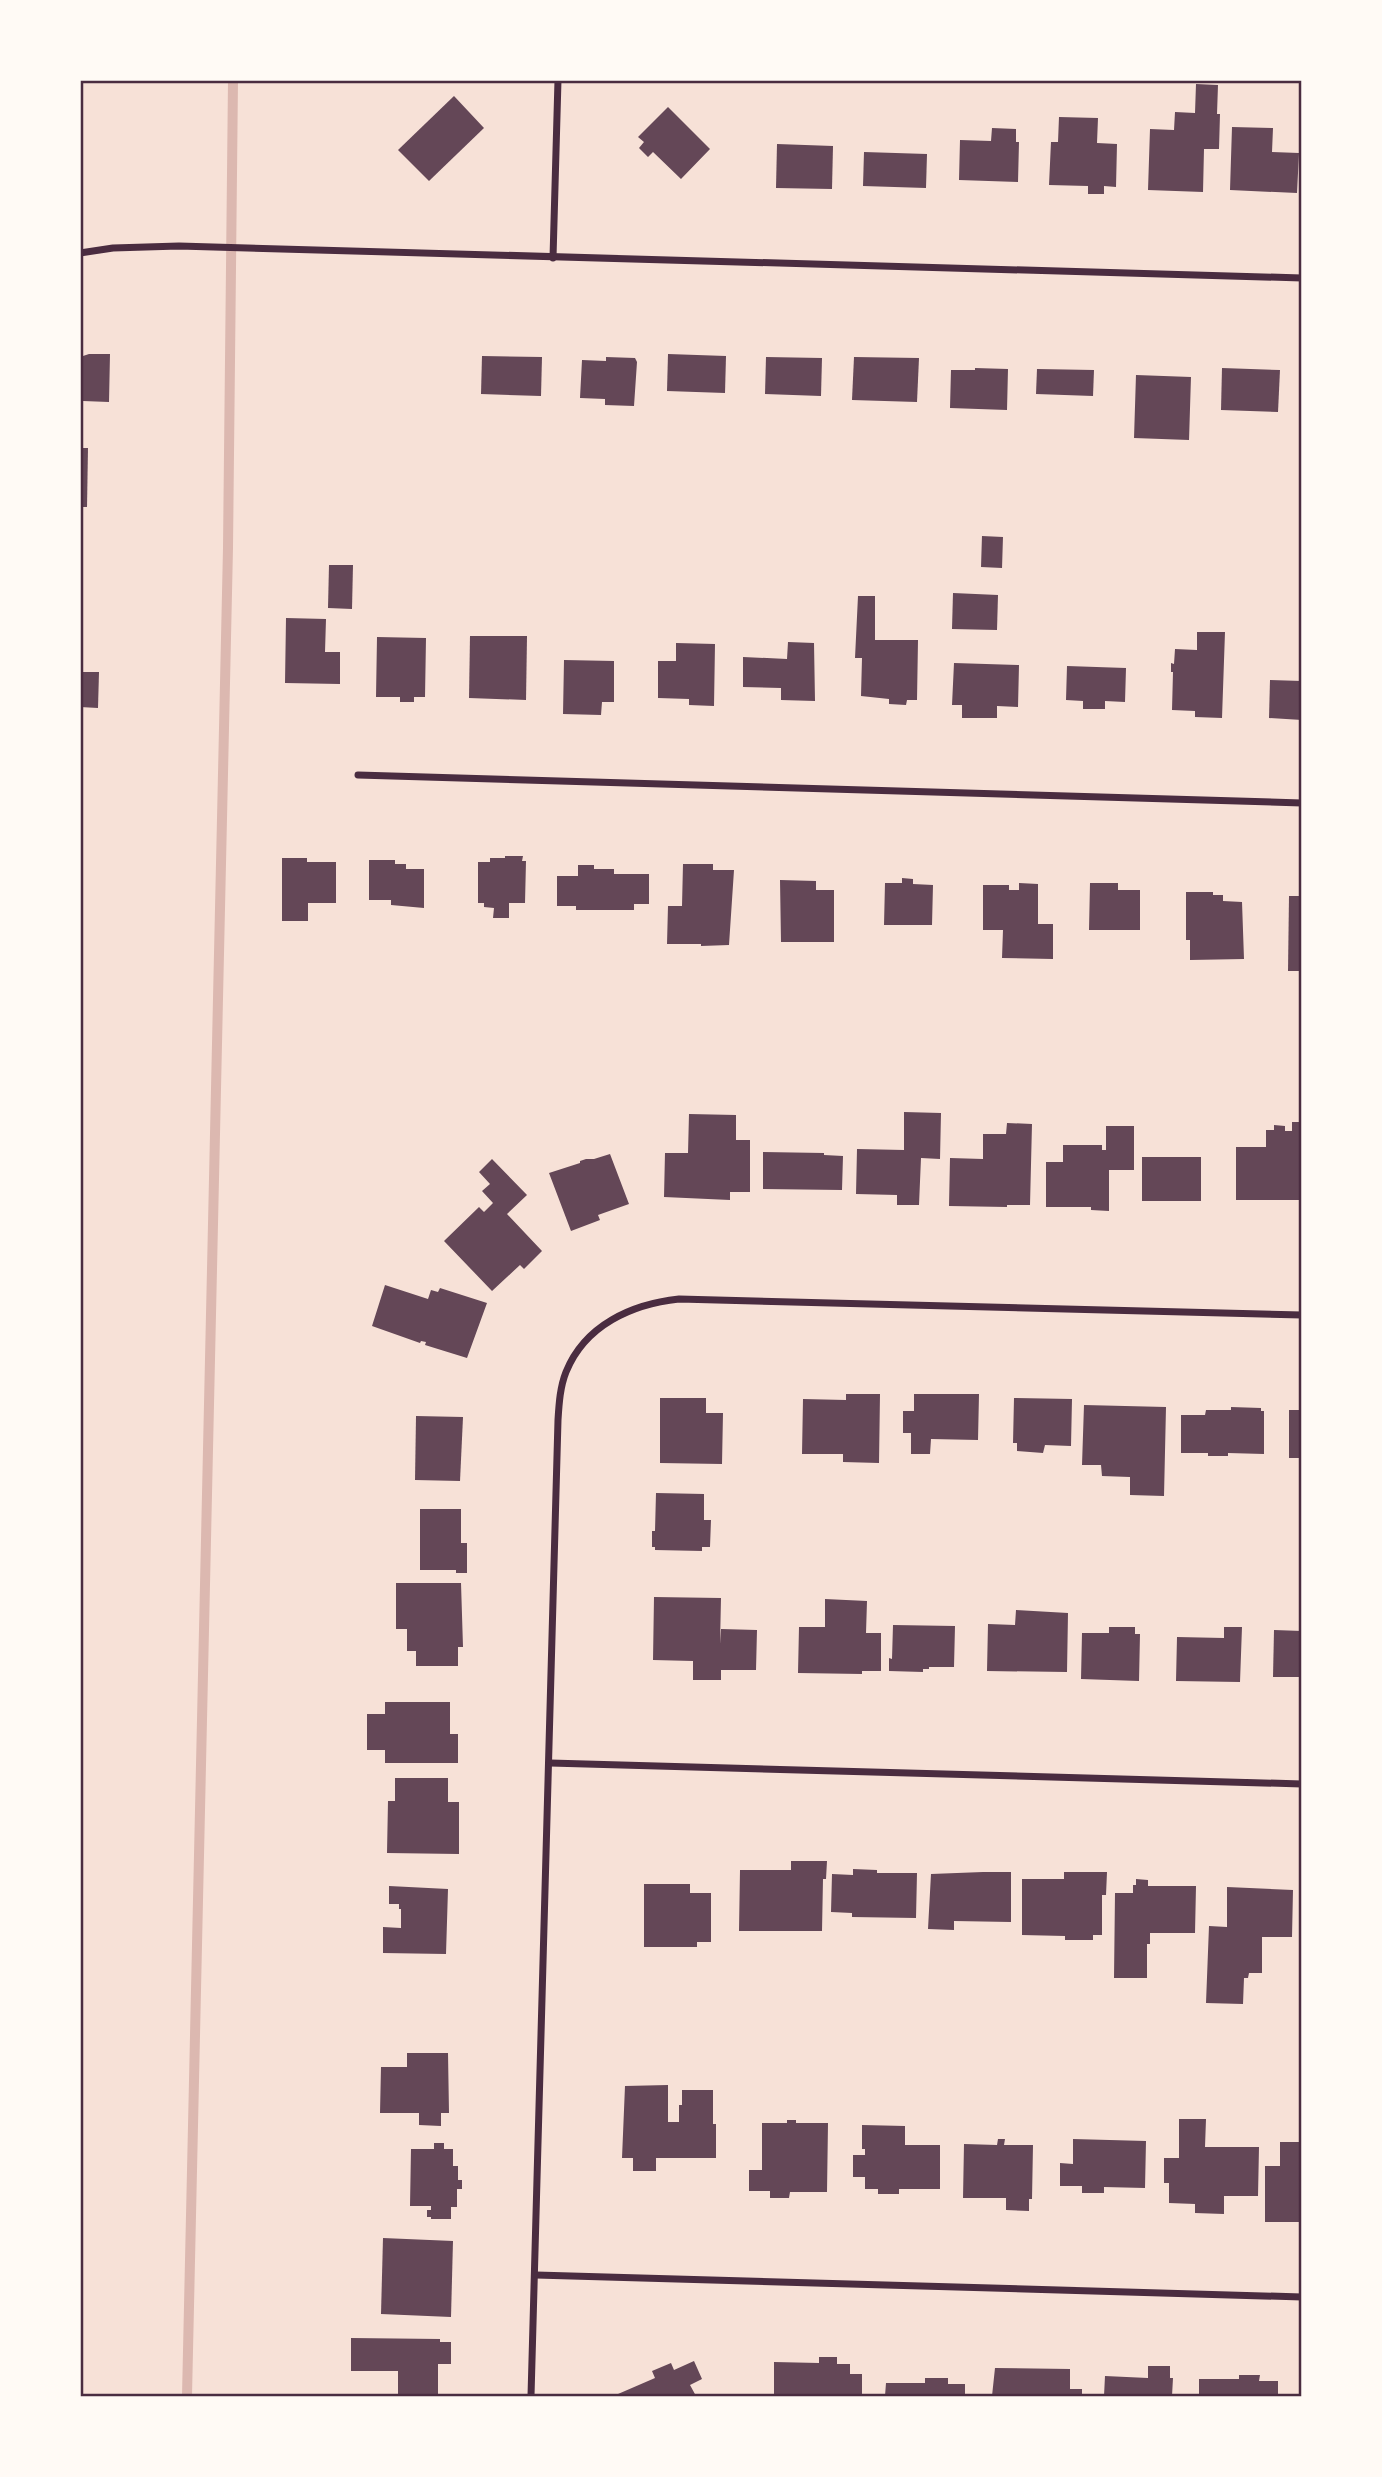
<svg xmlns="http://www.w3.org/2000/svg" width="1382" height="2477" viewBox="0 0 1382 2477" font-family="'Asap Condensed',sans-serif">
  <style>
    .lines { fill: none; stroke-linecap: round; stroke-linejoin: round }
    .stream { stroke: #dcb8b0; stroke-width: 10 }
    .building { fill: #644757 }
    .minor { stroke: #4a2c40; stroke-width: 7 }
    .neatline { fill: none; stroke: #4a2c40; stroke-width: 2.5 }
  </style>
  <rect width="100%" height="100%" fill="#f7e1d7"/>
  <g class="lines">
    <!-- stream -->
    <polyline class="stream" points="187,2396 228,548 233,80"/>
  </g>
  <!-- building -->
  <g class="building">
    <polygon points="1196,84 1218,85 1217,114 1220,114 1219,149 1204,149 1203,192 1148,190 1150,129 1174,130 1175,112 1195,113"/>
    <polygon points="454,96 484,128 429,181 398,150"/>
    <polygon points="668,107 710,149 681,179 653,152 648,157 639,148 644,142 638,137"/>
    <polygon points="1059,117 1098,118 1097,143 1117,144 1116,187 1104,186 1104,194 1088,194 1088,186 1049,185 1051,142 1058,142"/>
    <polygon points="1232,127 1273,128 1272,152 1299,153 1297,193 1230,190"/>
    <polygon points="992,128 1016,129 1016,142 1019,142 1018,182 959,180 960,140 991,141"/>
    <polygon points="777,144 833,146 832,189 776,188"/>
    <polygon points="864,152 927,154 926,188 863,186"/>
    <polygon points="89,354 110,354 109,402 83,401 83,420 80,420 80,357"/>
    <polygon points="668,354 726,356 725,393 667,391"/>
    <polygon points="482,356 542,357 541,396 481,394"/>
    <polygon points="606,357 635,358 637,362 634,406 605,405 605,399 580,398 582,360 606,361"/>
    <polygon points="766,357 822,358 821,396 765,394"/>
    <polygon points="854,357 919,358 917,402 852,400"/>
    <polygon points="975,368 1008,369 1007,410 950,408 951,370 975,370"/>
    <polygon points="1222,368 1280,370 1278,412 1221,410"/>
    <polygon points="1037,369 1094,370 1093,396 1036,394"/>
    <polygon points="1136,375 1191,377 1189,440 1134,438"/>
    <polygon points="80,448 88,448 87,507 80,507"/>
    <polygon points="982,536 1003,537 1002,568 981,567"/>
    <polygon points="329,565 353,565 352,609 328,608"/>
    <polygon points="953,593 998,595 997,630 952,629"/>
    <polygon points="858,596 875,596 875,640 918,640 917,700 907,700 906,705 889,704 889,699 861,696 862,658 855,658"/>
    <polygon points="286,618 326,619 325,652 340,652 340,684 285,683"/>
    <polygon points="1197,632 1225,632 1222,718 1195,717 1195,711 1172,710 1173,672 1171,672 1171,663 1174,664 1175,649 1197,650"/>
    <polygon points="470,636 527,636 526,700 469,698"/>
    <polygon points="377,637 426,638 425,697 414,697 414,702 400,702 400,697 376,697"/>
    <polygon points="788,642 814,643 815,701 781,700 781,688 743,687 743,657 787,659"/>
    <polygon points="676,643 715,644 714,706 689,705 689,699 658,698 658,661 676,661"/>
    <polygon points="564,660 614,661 614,702 602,702 601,715 563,714"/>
    <polygon points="954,663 1019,665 1018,707 997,706 997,718 962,718 962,705 952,705"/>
    <polygon points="1067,666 1126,668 1125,702 1105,701 1105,709 1083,709 1083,701 1066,700"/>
    <polygon points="80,672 99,672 98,708 80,707"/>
    <polygon points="1270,680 1302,681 1302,720 1269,718"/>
    <polygon points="505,856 523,856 522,861 526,861 525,903 509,903 509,918 493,918 494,908 484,907 484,903 478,903 478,862 490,862 490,858 505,858"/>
    <polygon points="282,858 307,858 307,862 336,862 336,903 308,903 308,921 282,921"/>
    <polygon points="369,860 395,860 395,864 406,864 406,869 424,869 424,908 391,905 391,900 369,900"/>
    <polygon points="683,864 713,864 713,870 734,870 729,945 701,946 701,944 667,944 668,906 682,906"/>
    <polygon points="578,865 594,865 594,869 614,869 614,874 649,874 649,904 634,904 634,910 576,910 576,906 557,906 557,876 578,876"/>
    <polygon points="902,878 913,879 913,884 933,885 932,925 884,925 885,883 902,883"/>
    <polygon points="780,880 816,881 816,890 834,890 834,942 781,942"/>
    <polygon points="1019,883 1038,884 1038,924 1053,924 1053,959 1002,958 1003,930 983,930 983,885 1009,885 1009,890 1019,890"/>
    <polygon points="1090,883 1118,883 1118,890 1140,890 1140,930 1089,930"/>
    <polygon points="1186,892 1213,892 1213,895 1223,895 1223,901 1242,902 1244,959 1190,960 1190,940 1186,940"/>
    <polygon points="1289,896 1302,896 1302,971 1288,971"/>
    <polygon points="904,1112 941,1113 940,1159 921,1158 919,1205 897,1205 897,1195 856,1194 857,1149 904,1150"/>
    <polygon points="689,1114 736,1115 736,1140 750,1140 750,1192 730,1192 730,1200 664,1197 665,1153 688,1153"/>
    <polygon points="1292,1122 1302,1122 1302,1200 1236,1200 1236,1147 1266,1147 1266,1130 1274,1130 1274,1125 1285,1126 1285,1131 1292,1131"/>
    <polygon points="1007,1123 1032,1124 1030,1205 1007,1205 1007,1207 949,1206 950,1158 983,1159 983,1134 1006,1134"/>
    <polygon points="1106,1126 1134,1126 1134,1170 1109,1170 1109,1211 1091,1210 1091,1207 1046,1207 1046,1162 1063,1162 1063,1145 1102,1145 1102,1150 1106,1150"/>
    <polygon points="763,1152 824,1153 824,1155 843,1156 842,1190 763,1189"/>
    <polygon points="610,1154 629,1204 598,1215 600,1220 571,1231 549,1173 580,1163 580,1161 586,1159 594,1159"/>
    <rect x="1142" y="1157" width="59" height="44"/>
    <polygon points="492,1159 527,1195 507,1214 542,1251 524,1269 520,1265 492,1291 444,1241 479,1207 484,1212 493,1203 482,1191 490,1184 479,1172"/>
    <polygon points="385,1285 428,1299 431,1290 438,1292 440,1288 487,1303 467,1358 425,1345 426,1342 421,1341 420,1343 372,1326"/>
    <polygon points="846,1394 880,1394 879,1463 843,1462 843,1454 802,1454 803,1399 846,1400"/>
    <polygon points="914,1394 979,1394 978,1440 931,1439 930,1454 911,1454 911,1433 903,1433 903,1411 914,1411"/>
    <polygon points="660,1398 706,1398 706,1413 723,1413 722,1464 660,1463"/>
    <polygon points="1014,1398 1072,1399 1071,1446 1045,1445 1043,1453 1017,1451 1017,1443 1013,1443"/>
    <polygon points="1084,1405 1166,1407 1164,1496 1130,1495 1130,1477 1102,1476 1101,1465 1082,1465"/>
    <polygon points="1231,1407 1261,1408 1261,1411 1264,1411 1264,1454 1228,1453 1228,1456 1208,1456 1208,1453 1181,1453 1181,1415 1205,1415 1206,1410 1231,1410"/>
    <rect x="1289" y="1410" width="13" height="48"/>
    <polygon points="416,1416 463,1417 460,1481 415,1480"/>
    <polygon points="656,1493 704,1494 704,1520 711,1520 710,1547 702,1547 702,1551 655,1550 655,1547 652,1547 652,1531 655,1531"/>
    <polygon points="420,1509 461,1509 461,1543 467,1543 467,1573 456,1573 456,1570 420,1570"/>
    <polygon points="396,1583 461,1583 463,1647 458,1647 458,1666 416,1666 416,1651 407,1651 407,1629 396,1629"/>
    <polygon points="654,1597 721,1598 720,1644 721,1629 757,1630 756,1670 721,1670 721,1680 693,1680 693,1661 653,1660"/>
    <polygon points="825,1599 867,1601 866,1633 881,1633 881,1671 862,1671 862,1674 798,1673 799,1627 825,1627"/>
    <polygon points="1016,1610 1068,1613 1067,1672 987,1671 988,1624 1015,1625"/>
    <polygon points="893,1625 955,1626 954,1667 929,1667 929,1669 923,1669 923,1672 889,1671 889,1658 892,1659"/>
    <polygon points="1109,1627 1135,1627 1135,1634 1140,1634 1139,1681 1081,1679 1082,1633 1109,1633"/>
    <polygon points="1224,1627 1242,1627 1240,1682 1176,1681 1177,1637 1224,1638"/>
    <polygon points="1274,1630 1302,1631 1302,1677 1273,1677"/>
    <polygon points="385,1702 450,1702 450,1734 458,1734 458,1763 385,1763 385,1750 367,1750 367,1714 385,1714"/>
    <polygon points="395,1778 448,1778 448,1802 459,1802 459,1854 387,1853 388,1801 395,1801"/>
    <polygon points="791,1861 827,1861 826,1879 823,1879 822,1931 739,1931 740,1870 791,1870"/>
    <polygon points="853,1869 877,1870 877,1873 917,1873 916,1918 852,1917 852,1913 831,1912 832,1874 853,1875"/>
    <polygon points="983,1872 1011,1872 1011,1922 954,1921 954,1930 928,1929 931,1874"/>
    <polygon points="1064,1872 1107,1872 1106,1895 1102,1895 1102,1935 1093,1935 1093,1940 1065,1940 1065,1936 1022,1935 1022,1879 1064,1879"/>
    <polygon points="1136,1879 1148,1880 1148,1886 1196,1886 1195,1933 1150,1933 1150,1944 1147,1944 1147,1978 1114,1978 1115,1893 1133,1893 1133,1885 1136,1885"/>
    <polygon points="644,1884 690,1884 690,1893 711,1893 711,1942 697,1942 697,1947 644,1947"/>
    <polygon points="389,1886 448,1889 446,1954 383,1953 383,1927 401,1928 401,1909 399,1909 399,1904 389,1904"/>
    <polygon points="1227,1887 1293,1890 1292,1937 1262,1937 1262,1973 1249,1973 1248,1978 1244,1978 1243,2004 1206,2003 1209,1926 1227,1927"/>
    <polygon points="407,2053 448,2053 449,2113 441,2113 441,2126 419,2125 419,2113 380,2113 381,2067 407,2067"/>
    <polygon points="668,2085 668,2122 679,2122 679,2105 682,2105 682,2090 713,2090 713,2124 716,2124 716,2158 656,2158 656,2171 633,2171 633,2158 622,2158 625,2086"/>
    <polygon points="1179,2119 1206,2119 1205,2147 1259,2147 1258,2196 1224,2196 1224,2214 1195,2213 1195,2204 1169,2203 1169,2183 1164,2183 1164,2158 1179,2158"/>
    <polygon points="787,2120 796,2120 796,2123 828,2123 827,2192 790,2192 789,2198 770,2198 770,2191 749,2191 749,2170 762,2170 762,2123 787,2123"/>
    <polygon points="862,2125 905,2126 905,2145 940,2145 940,2189 899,2189 899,2194 878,2194 878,2189 865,2189 865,2177 853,2177 853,2155 865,2155 865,2149 862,2149"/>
    <polygon points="998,2139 1005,2139 1004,2145 1033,2145 1032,2199 1029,2199 1029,2211 1006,2210 1006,2198 963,2198 964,2144 997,2145"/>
    <polygon points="1073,2139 1146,2141 1145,2188 1104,2187 1104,2193 1082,2193 1082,2186 1060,2186 1060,2163 1073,2164"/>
    <polygon points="1280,2142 1302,2142 1300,2222 1265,2222 1265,2166 1280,2166"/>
    <polygon points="434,2143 444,2143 444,2149 453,2149 453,2166 458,2166 458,2180 462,2180 462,2189 457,2189 457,2207 451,2207 451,2219 431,2219 431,2217 427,2217 427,2210 431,2210 431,2206 410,2206 411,2149 434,2149"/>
    <polygon points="383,2238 453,2241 451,2317 381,2314"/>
    <polygon points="351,2338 440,2339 440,2342 451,2342 451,2364 438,2364 438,2396 398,2396 398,2371 351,2371"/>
    <polygon points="819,2357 837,2357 837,2364 850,2364 850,2374 862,2374 862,2396 774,2396 774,2362 819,2363"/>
    <polygon points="694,2361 702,2379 690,2385 696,2396 619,2396 618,2394 655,2378 652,2371 671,2363 674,2370"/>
    <polygon points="1148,2366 1170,2366 1170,2378 1173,2378 1172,2396 1104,2396 1105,2376 1148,2378"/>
    <polygon points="995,2368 1070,2369 1070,2389 1082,2389 1082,2396 992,2396"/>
    <polygon points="1239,2375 1260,2375 1259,2381 1278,2381 1278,2396 1199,2396 1199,2379 1239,2379"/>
    <polygon points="925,2378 948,2378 948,2384 965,2384 965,2396 885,2396 886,2383 925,2383"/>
  </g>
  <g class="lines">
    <!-- minor -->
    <g class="minor">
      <polyline points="80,253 113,248 179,246 1302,278"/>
      <polyline points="553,258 558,80"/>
      <polyline points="358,775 1302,803"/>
      <polyline points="550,1763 1302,1784"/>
      <polyline points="536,2275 1302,2297"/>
      <path d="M531 2396 558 1420C559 1404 560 1387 566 1372 585 1325 632 1304 679 1299L1302 1315"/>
    </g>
  </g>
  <!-- border -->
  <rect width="1382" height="2477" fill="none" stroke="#fffaf5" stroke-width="164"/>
  <rect x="82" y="82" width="1218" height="2313" class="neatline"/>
</svg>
